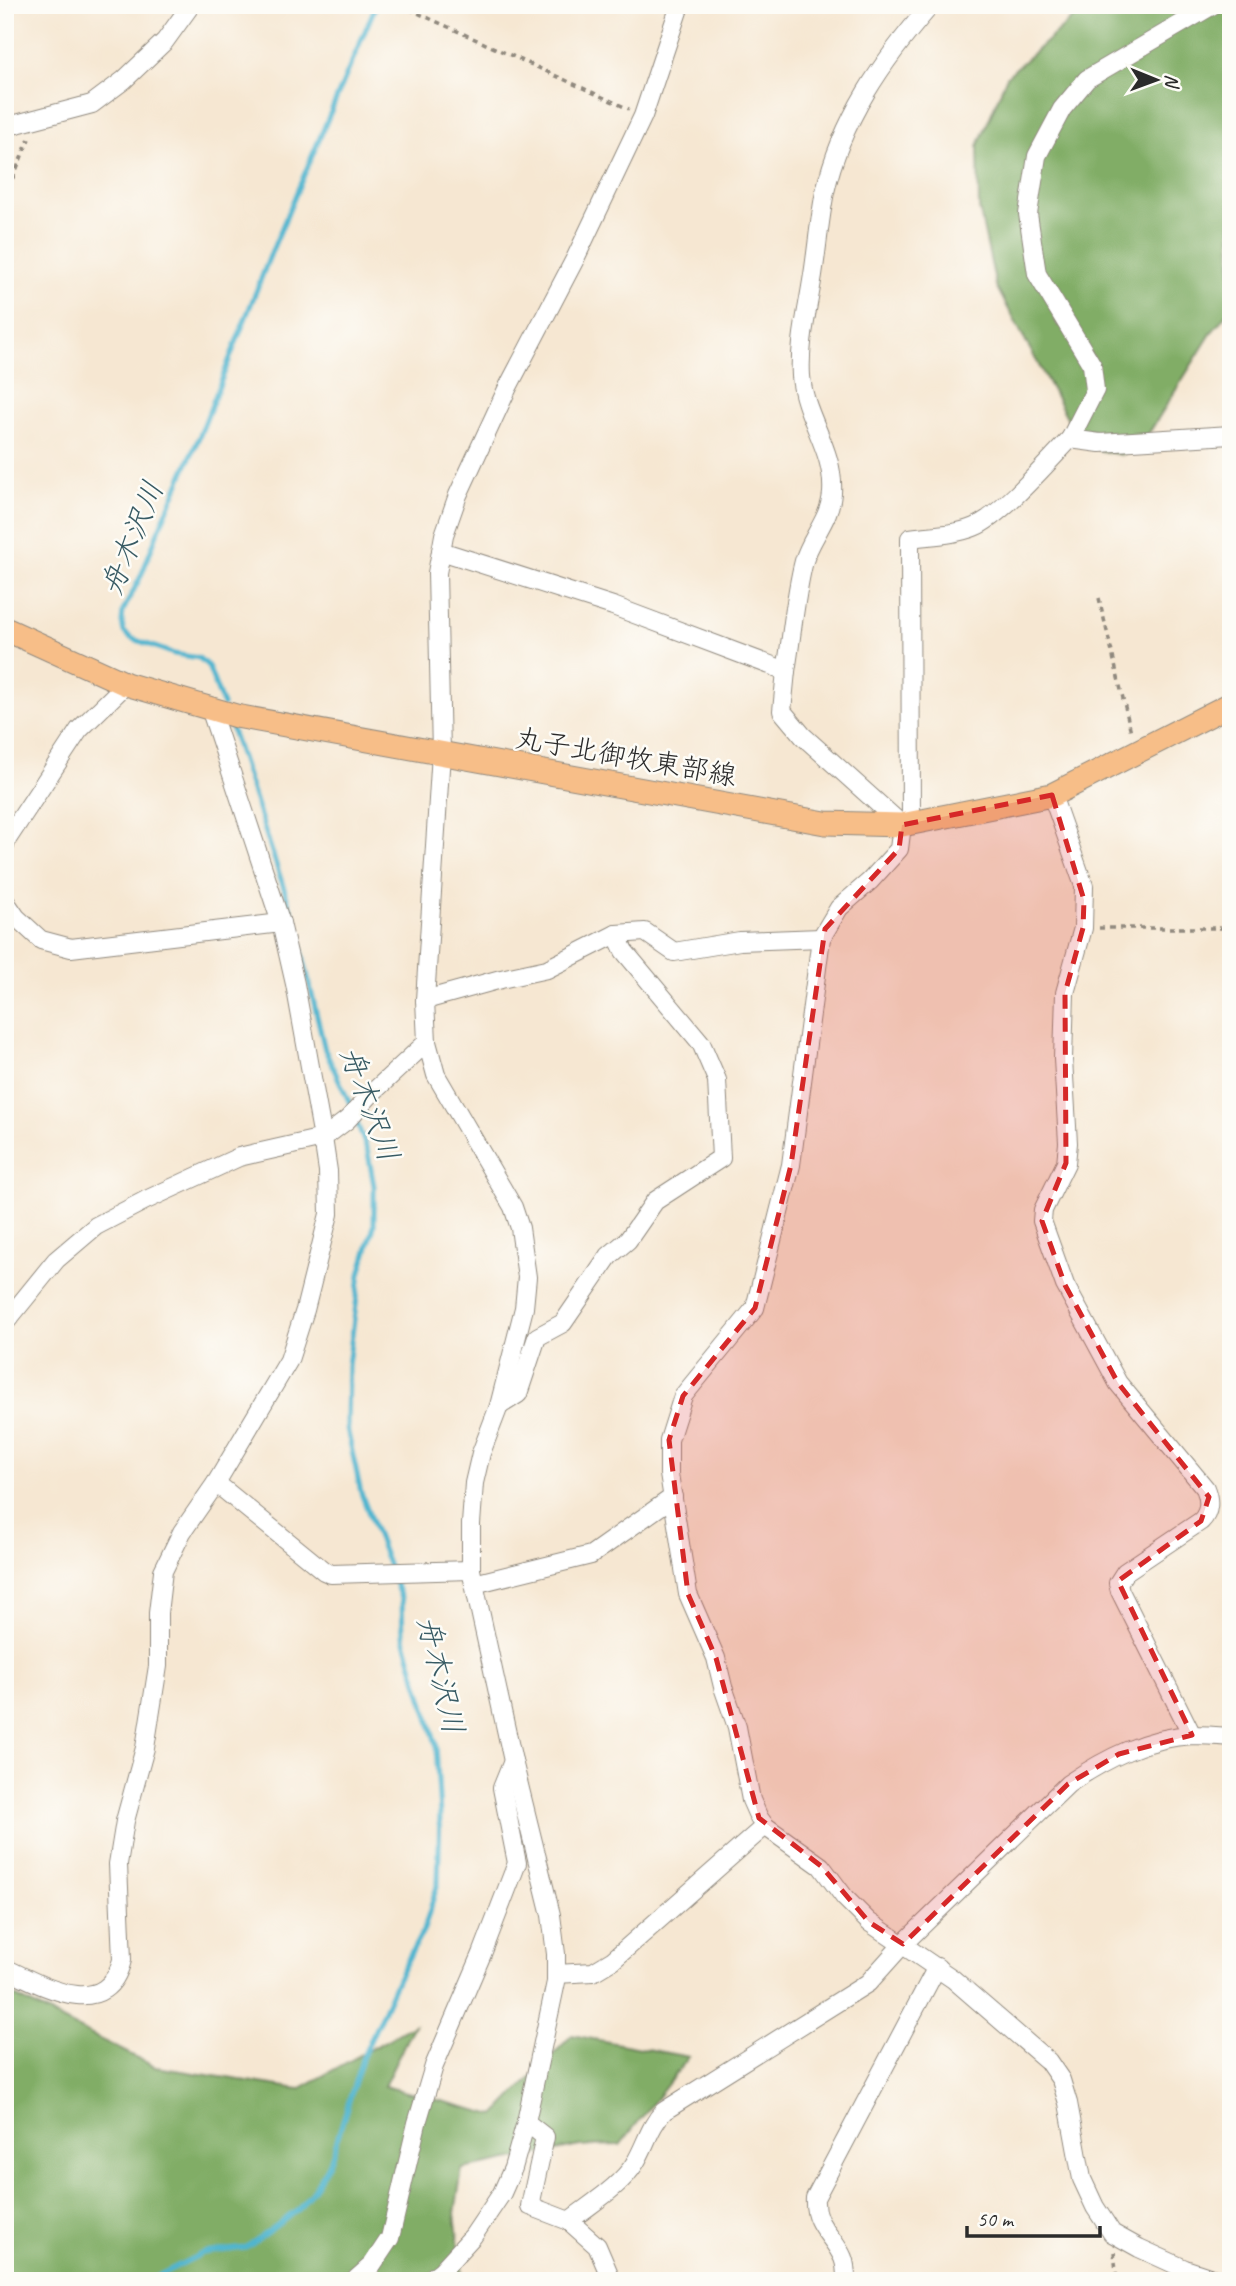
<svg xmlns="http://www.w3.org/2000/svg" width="1236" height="2286" viewBox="0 0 1236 2286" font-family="Caveat,'Klee One',sans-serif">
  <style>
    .forest { fill: #81ad66; stroke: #566c48; stroke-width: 2 }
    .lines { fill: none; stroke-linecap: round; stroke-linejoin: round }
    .stream { stroke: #50b5cf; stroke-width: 5 }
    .minor-casing { stroke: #90897e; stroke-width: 20 }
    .major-casing { stroke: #90897e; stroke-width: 25 }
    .path { stroke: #90897e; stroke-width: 3.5; stroke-dasharray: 5 5; stroke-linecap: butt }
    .minor { stroke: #fff; stroke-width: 18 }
    .major { stroke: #f7be88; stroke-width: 23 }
    .marked { fill: #d62828; fill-opacity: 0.2; stroke: #d62828; stroke-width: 5; stroke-dasharray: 14 9; stroke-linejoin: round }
    .labels { text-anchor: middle; stroke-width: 5; stroke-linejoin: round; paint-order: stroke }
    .street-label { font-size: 28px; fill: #2b2b2b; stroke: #fdfcf7 }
    .water-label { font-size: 30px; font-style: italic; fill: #385b64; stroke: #fdfcf7 }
  </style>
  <rect width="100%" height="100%" fill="#fdfcf7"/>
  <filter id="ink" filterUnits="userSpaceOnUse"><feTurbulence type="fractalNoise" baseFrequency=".0143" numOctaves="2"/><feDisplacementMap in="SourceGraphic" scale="14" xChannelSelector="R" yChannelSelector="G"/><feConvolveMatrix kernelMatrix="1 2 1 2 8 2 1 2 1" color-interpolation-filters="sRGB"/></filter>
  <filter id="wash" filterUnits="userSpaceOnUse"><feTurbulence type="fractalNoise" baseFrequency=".00686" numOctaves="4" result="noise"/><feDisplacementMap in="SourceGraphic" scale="28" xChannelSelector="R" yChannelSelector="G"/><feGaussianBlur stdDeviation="1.57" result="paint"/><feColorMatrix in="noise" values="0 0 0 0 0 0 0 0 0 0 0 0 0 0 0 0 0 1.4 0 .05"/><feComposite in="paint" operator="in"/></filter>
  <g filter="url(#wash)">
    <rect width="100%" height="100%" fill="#f6e7d2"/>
    <!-- forest -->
    <g class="forest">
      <polygon points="1088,5 1231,5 1231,308 1212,332 1149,433 1121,455 1098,450 1075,432 996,286 979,208 978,146 1007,76"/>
      <polygon points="5,1991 155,2067 299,2089 414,2025 384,2086 495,2115 572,2035 689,2057 620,2145 581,2146 462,2169 455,2213 463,2281 5,2281"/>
    </g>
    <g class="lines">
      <!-- stream -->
      <g class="stream">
        <polyline points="223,705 208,666 199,658 174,654 131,638 124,632 122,623 123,611 141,576 157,534 200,435 271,253 376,5"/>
        <polyline points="229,721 295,922 325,1050 352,1108"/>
        <polyline points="148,2281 203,2253 245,2248 298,2210 317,2184 331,2159 362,2059 398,1978 424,1929 438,1883 440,1815 436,1744 403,1635 402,1601 361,1493 347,1428 348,1365 360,1274 374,1226 374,1186 368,1153 355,1117"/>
      </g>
    </g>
  </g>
  <g filter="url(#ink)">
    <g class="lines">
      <defs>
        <g id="minor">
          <polyline points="5,127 92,104 124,80 165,41 191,5"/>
          <polyline points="1070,439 1095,390 1092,365 1037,274 1028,214 1037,156 1062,109 1087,79 1213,5"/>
          <polyline points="441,551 613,606 786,671 782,711 803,736 902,825 899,849 870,881 839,908 821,938 791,1165 755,1308 683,1396 669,1440 669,1474 688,1594 716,1658 723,1687 737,1727 751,1800 759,1818 765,1826 821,1866 845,1898 869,1922 953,1979 1048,2061 1061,2080 1068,2103 1082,2179 1095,2207 1112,2233 1139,2248 1185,2269 1221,2281"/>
          <path d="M786 671C792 636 795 595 804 561 811 537 830 519 832 493 835 450 804 417 801 376 799 343 807 313 812 281 817 252 819 221 825 192 841 120 883 60 931 5"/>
          <path d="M1052 795 1084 886 1083 928 1065 993 1063 1059 1068 1143 1066 1163 1043 1210 1042 1221 1065 1285 1118 1383 1205 1488C1210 1500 1210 1512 1201 1521L1125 1572 1118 1583 1120 1591 1192 1735"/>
          <path d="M911 824 910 538C932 535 954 535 974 527 1001 516 1048 462 1070 439L1100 443 1231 435"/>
          <polyline points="5,846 6,841 79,730 126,684"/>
          <polyline points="5,901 16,917 41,940 71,948 281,923"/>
          <polyline points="425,1000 501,979 547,969 616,934 645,932 674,952 740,941 821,938"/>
          <polyline points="5,1323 56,1260 96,1226 146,1200 239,1157 323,1138 347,1120 372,1093 427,1042"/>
          <polyline points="499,1406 518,1394 537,1337 563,1323 609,1256 628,1240 655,1201 721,1158 717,1080 701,1043 624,951 616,934"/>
          <polyline points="216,1483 324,1571 331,1574 471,1570"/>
          <polyline points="474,1584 591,1555 673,1497"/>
          <path d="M5 1968C43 1986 106 2023 122 1960L118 1864 125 1821 145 1748 158 1666V1613L163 1571 182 1532 216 1483 289 1360 305 1310 329 1214 328 1171 323 1138 295 984 281 923 210 708"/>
          <polyline points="556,1974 593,1972 613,1960 765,1826"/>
          <polyline points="526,2122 545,2137 530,2206 569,2221 597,2246 612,2281"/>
          <path d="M569 2221C592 2203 620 2187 635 2163 646 2145 649 2127 664 2111L868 1983 903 1944 1068 1784C1105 1759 1147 1737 1193 1735 1205 1735 1218 1736 1231 1737"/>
          <polyline points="354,2281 372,2265 390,2238 417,2123 434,2066 482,1954 517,1863 502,1788 513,1761"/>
          <polyline points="428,2281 441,2271 473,2236 502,2193 513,2168 526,2122 556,1982 556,1954 551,1915 513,1761 471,1570 471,1524 474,1483 481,1453 499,1406 524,1308 527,1277 520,1228 513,1207 436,1075 427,1042 425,1000 441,753 437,573 444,535 458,495 508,387 575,259 643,116 680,5"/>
          <path d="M846 2281C846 2274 846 2265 843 2258 834 2236 813 2225 815 2198L937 1967"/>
        </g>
        <polyline id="major" points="5,629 126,684 236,716 825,823 902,825 1052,795 1231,704"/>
      </defs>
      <!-- minor casing -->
      <use href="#minor" class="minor-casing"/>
      <!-- major casing -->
      <use href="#major" class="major-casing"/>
      <!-- path -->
      <g class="path">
        <polyline points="400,5 629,109"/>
        <polyline points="5,197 29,139"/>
        <polyline points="1099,598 1131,732"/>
        <polyline points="1099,928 1231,928"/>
        <polyline points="1114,2252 1117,2281"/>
      </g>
      <!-- minor -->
      <use href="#minor" class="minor"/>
      <!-- major -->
      <use href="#major" class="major"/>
    </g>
  </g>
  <!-- marked area -->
  <path class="marked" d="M1052 795 1084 900 1083 928 1065 993 1066 1163 1042 1221 1065 1285 1118 1383 1209 1497 1201 1521 1118 1581 1192 1735 1119 1754 1068 1784 903 1944 869 1922 821 1866 759 1818 716 1658 688 1594 669 1440 683 1396 755 1308 791 1165 825 929 899 849 902 825Z"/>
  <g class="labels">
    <!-- street labels -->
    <g class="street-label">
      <text transform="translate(626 756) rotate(10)" y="10">丸子北御牧東部線</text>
    </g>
    <!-- water labels -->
    <g class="water-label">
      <text transform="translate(132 538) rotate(-68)" y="10">舟木沢川</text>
      <text transform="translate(370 1104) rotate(70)" y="10">舟木沢川</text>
      <text transform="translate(441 1675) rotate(77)" y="10">舟木沢川</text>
    </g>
  </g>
  <!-- margin -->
  <rect width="1236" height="2286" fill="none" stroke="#fdfcf7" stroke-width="28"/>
  <!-- north arrow -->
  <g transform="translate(1156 80) rotate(91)" stroke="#fdfcf7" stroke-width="5" paint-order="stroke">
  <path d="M0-5L12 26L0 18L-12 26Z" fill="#2b2b2b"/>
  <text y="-10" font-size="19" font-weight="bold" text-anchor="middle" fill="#2b2b2b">N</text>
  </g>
  <!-- scale -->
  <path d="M967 2226v10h133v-10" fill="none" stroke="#2b2b2b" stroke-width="3.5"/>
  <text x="977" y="2226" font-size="21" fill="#2b2b2b" stroke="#fdfcf7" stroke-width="5" paint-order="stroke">50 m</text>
</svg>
